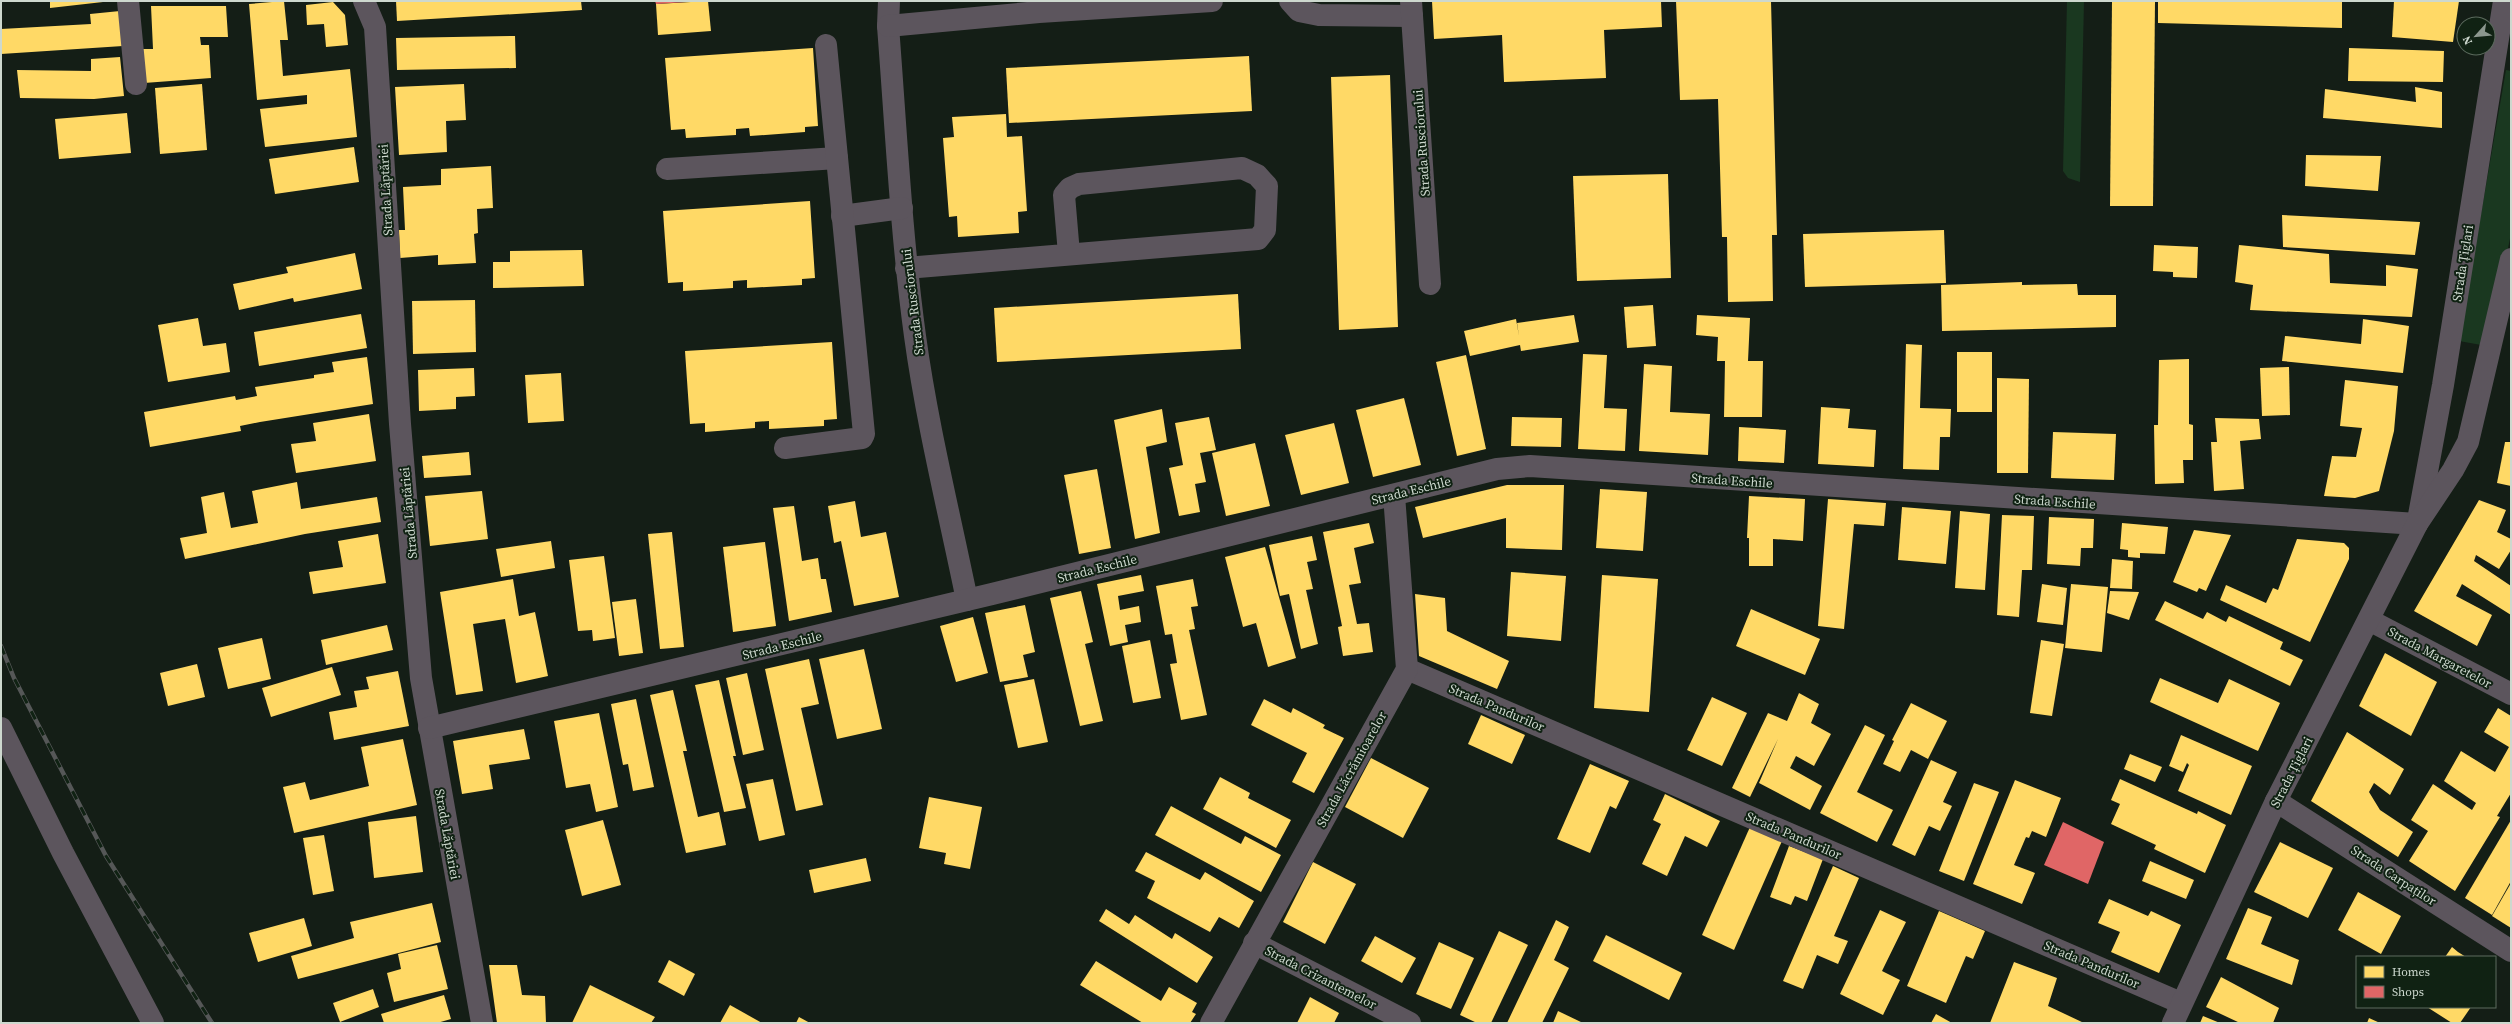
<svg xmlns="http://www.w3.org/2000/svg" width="2512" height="1024" viewBox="0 0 2512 1024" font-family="'Source Serif 4',serif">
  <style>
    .green { fill: #1a3820 }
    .homes { fill: #ffd966 }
    .shops { fill: #e06666 }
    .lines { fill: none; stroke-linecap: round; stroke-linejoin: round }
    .minor { stroke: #5c555d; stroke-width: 22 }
    .tertiary { stroke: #5c555d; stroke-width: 22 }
    .rail-casing { stroke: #555757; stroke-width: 4.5 }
    .rail { stroke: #102213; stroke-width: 3; stroke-dasharray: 9; stroke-linecap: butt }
    .labels { text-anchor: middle; stroke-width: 4; stroke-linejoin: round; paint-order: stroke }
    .street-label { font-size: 13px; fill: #cdd8ce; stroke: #102213 }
  </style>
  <rect width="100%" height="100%" fill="#141e16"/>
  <!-- green -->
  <g class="green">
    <polygon points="2067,1 2084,1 2080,182 2068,178 2063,171"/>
    <polygon points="2506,70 2511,71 2511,234 2487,346 2459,341"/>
  </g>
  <!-- homes -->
  <g class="homes">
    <polygon points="50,1 103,1 103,2 50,8"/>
    <polygon points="284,1 288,40 280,40 283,76 350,69 357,137 265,147 260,109 307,104 307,95 257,100 249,4"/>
    <polygon points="396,1 581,1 582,10 397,21"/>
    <polygon points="708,1 711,31 658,35 656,4"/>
    <polygon points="1432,1 1661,1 1662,27 1604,30 1606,78 1504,82 1502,35 1434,39"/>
    <polygon points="1676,1 1771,1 1777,235 1772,235 1773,301 1728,302 1727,237 1722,237 1718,99 1680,100"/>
    <polygon points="2112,1 2155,1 2153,206 2110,206"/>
    <polygon points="2158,1 2342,1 2342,28 2158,23"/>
    <polygon points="2394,1 2459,1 2453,42 2392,37"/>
    <polygon points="333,2 345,15 348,45 326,47 324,24 307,25 306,5"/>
    <polygon points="151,6 226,6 228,37 200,37 201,45 209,45 211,78 144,83 142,49 153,49"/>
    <polygon points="120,11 123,46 1,54 1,29 91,24 90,14"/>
    <polygon points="515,36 516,68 397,70 396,38"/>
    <polygon points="813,48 818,126 805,127 805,132 750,136 749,128 736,129 736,135 686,138 685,129 671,130 665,58"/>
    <polygon points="2349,48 2444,51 2443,82 2348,81"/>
    <polygon points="1249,56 1252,111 1009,123 1006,68"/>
    <polygon points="120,57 124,96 94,99 20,98 17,70 91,71 91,59"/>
    <polygon points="1390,75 1398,327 1339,330 1331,77"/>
    <polygon points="202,84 207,150 160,154 155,88"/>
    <polygon points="464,84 466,120 446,121 447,152 399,155 395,87"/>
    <polygon points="2415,87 2442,92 2442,128 2323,118 2325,89 2416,102"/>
    <polygon points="127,113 131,153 59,159 55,119"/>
    <polygon points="1006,114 1007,137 1022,136 1027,211 1018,212 1019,233 958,237 957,216 949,217 943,138 954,137 952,117"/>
    <polygon points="354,147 359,182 275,194 269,159"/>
    <polygon points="2306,155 2381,156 2378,191 2305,186"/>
    <polygon points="491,166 493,208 477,209 478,233 474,234 476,263 438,265 438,255 400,258 399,230 405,230 403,187 441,185 441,169"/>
    <polygon points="1668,174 1671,278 1577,281 1573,176"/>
    <polygon points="810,201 815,278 802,279 802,285 747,288 747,280 733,281 733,288 683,291 683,282 668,283 663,211"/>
    <polygon points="2282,215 2420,222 2415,255 2283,247"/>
    <polygon points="1944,230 1946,283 1805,287 1803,234"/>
    <polygon points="2154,245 2198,247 2197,278 2173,277 2173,272 2153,271"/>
    <polygon points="2239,245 2329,254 2330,283 2386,286 2386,265 2418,269 2412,317 2250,310 2253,285 2235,282"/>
    <polygon points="582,250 584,286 493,288 493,262 510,262 510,251"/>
    <polygon points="355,253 362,289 294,302 293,298 239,310 233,284 288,273 286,267"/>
    <polygon points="2022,282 2022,285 2077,284 2078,295 2116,295 2116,327 1942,331 1941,285"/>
    <polygon points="1238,294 1241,349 997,362 994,308"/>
    <polygon points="475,300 476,352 413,354 412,301"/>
    <polygon points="1653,305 1656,346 1627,348 1624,307"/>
    <polygon points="361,314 367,348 259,366 254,332"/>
    <polygon points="1574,315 1579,342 1521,351 1520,345 1470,356 1464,331 1516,319 1519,336 1517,323"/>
    <polygon points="1697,315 1750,318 1748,361 1763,361 1762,417 1724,417 1725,361 1717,361 1718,337 1696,335"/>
    <polygon points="198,318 203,346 226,343 230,372 168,382 158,325"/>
    <polygon points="2363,319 2409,326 2403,373 2282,361 2285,336 2361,344"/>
    <polygon points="832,342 837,419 824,420 824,426 769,429 769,421 755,422 755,428 705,432 705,423 690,424 685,351"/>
    <polygon points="1906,344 1922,345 1920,408 1951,409 1950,437 1940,437 1939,470 1903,469"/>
    <rect x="1957" y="352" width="35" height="60"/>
    <polygon points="1583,354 1607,355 1604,408 1627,409 1625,451 1578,449"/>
    <polygon points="1466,355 1486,449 1457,456 1436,362"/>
    <polygon points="367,357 373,404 260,422 240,426 241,431 150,447 144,412 235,396 236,400 257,396 255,387 314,378 314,375 334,372 332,362"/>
    <polygon points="2189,359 2189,424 2193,425 2193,460 2183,460 2184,483 2155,484 2154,425 2158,425 2159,360"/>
    <polygon points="1644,364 1672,366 1670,412 1710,414 1708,455 1639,451"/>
    <polygon points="2289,367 2290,415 2262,416 2260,368"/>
    <polygon points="474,368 475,396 456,397 456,409 419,411 418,370"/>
    <polygon points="561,373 564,421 528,423 525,375"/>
    <polygon points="1997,378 2029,379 2028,473 1997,473"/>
    <polygon points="2345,380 2398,386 2394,431 2379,491 2355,498 2324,496 2332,456 2356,457 2362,428 2340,426"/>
    <polygon points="1404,398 1421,465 1373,477 1356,410"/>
    <polygon points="1821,407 1850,409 1848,428 1876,430 1874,467 1818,464"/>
    <polygon points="1162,409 1167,442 1146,447 1160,533 1135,539 1114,420"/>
    <polygon points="369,414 376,461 296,473 291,444 316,441 313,423"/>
    <polygon points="1209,417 1216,450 1200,453 1206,482 1195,484 1200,512 1179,516 1169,468 1183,465 1175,423"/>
    <polygon points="1512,417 1562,418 1561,447 1511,446"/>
    <polygon points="2215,418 2259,419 2261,439 2240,441 2244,489 2214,491 2211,442 2217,442"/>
    <polygon points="1334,423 1349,483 1301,495 1285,435"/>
    <polygon points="1739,427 1786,430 1784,463 1738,461"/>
    <polygon points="2053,432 2116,434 2114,480 2051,478"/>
    <polygon points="2505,442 2511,442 2511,486 2497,483"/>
    <polygon points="1255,443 1270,506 1226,516 1212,453"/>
    <polygon points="469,452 471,475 424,478 422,456"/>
    <polygon points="1097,469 1111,548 1079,554 1064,475"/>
    <polygon points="297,482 301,509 377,497 381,522 305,534 185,559 180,538 207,533 201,497 224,492 231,528 258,523 252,491"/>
    <polygon points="1507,485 1564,485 1562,550 1506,548 1506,518 1423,538 1415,507"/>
    <polygon points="1600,489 1647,492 1643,551 1596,548"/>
    <polygon points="482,491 488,539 430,546 425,496"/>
    <polygon points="1749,496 1805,499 1803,541 1773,539 1773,566 1749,566 1749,538 1747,538"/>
    <polygon points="1828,499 1886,503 1884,526 1854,524 1844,629 1818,626"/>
    <polygon points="2479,500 2506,510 2497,532 2511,539 2511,550 2499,569 2476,555 2474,561 2511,586 2511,615 2462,584 2456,596 2492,615 2477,646 2414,611"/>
    <polygon points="855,501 861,537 886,532 899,597 854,606 841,541 834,543 828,506"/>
    <polygon points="794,506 802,561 818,558 821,579 826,579 832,612 789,621 773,508"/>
    <polygon points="1902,507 1951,511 1946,564 1898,560"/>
    <polygon points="1960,511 1990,514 1985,590 1955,588"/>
    <polygon points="2002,515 2034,516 2032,570 2022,570 2019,617 1997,615"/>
    <polygon points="2049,517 2094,519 2093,548 2081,548 2080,566 2047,564"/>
    <polygon points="1369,523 1374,543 1354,548 1361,583 1349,585 1357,624 1369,623 1373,652 1343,656 1338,627 1342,626 1323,532"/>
    <polygon points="2122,523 2168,527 2165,554 2140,553 2140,558 2128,557 2128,550 2120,549"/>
    <polygon points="2194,530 2231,535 2206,591 2199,588 2197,592 2173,582"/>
    <polygon points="672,532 684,647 660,649 648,534"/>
    <polygon points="378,534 386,583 313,594 309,572 343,567 338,541"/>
    <polygon points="1312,536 1317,560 1307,562 1313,589 1306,590 1318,644 1301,649 1289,594 1280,596 1269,545"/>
    <polygon points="2297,539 2344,543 2349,548 2349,559 2310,642 2220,600 2226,585 2266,603 2273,588 2278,590"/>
    <polygon points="551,541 555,568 501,577 496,549"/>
    <polygon points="765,542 776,626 733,632 723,547"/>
    <polygon points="1265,547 1296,658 1268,667 1256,623 1243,627 1225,557"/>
    <polygon points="604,556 615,638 593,641 592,630 578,631 569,560"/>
    <polygon points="2112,559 2133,561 2132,589 2110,588"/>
    <polygon points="1511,572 1566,576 1561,641 1507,636"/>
    <polygon points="1141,575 1144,591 1118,596 1120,610 1139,606 1141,622 1125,625 1128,642 1110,646 1097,584"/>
    <polygon points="1602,575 1658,579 1649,712 1594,708"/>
    <polygon points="513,579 519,616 535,612 548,676 516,683 505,619 473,624 483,691 456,695 440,592"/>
    <polygon points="1193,579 1198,606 1191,607 1195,629 1189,630 1207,715 1181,720 1170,664 1177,663 1172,634 1165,635 1156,586"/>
    <polygon points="2042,584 2067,588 2063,625 2037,622"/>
    <polygon points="2071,584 2108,587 2102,652 2065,648"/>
    <polygon points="1081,591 1093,642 1085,644 1103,721 1080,726 1050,598"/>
    <polygon points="2110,591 2139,592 2129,620 2107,613"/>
    <polygon points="1415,594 1445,598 1447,631 1509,661 1497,689 1419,656"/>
    <polygon points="636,599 643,653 619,656 612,602"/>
    <polygon points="2165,601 2203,619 2207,612 2226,622 2229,616 2283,642 2280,649 2303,660 2290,686 2155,620"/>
    <polygon points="1025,605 1035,652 1023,655 1028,677 1000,682 985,613"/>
    <polygon points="1751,609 1820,639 1805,675 1736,646"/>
    <polygon points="973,617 988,673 956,682 940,626"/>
    <polygon points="387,625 393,650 326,665 321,640"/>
    <polygon points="262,638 271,679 228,689 218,648"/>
    <polygon points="1150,640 1161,698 1133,703 1122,646"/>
    <polygon points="2041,640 2064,644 2052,716 2030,713"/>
    <polygon points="864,649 882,729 837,739 819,659"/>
    <polygon points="2385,653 2437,682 2411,736 2359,706"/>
    <polygon points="809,659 819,704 801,708 823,805 796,811 765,669"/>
    <polygon points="197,664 205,697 168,706 160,673"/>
    <polygon points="332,667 341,695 271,717 262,688"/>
    <polygon points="398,671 409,726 334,740 329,712 357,707 354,691 369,689 366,677"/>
    <polygon points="747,673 764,750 743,755 726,678"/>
    <polygon points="2160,678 2218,703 2229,679 2280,703 2258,751 2150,702"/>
    <polygon points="1034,679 1048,742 1018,748 1004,685"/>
    <polygon points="719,680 736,756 733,756 746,808 724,812 695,685"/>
    <polygon points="673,690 687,751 683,751 698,817 719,812 726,845 686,853 650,695"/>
    <polygon points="1799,693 1819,704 1811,723 1831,734 1814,766 1796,756 1790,768 1822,786 1810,810 1759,783 1778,739 1750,797 1732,788 1768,713 1787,721"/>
    <polygon points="1712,697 1747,713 1722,766 1687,750"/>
    <polygon points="636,699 654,787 633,791 628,764 623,765 611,704"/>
    <polygon points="1264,699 1291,713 1293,708 1325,725 1323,728 1344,738 1314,793 1292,782 1307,753 1251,725"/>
    <polygon points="1911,703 1947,721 1928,759 1911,750 1900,772 1883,764 1894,741 1892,740"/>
    <polygon points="2498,708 2511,716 2511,793 2497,816 2500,817 2455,891 2409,861 2428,831 2411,820 2433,784 2472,810 2476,803 2444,781 2461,751 2495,772 2509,747 2484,732"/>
    <polygon points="599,713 618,807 596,812 590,784 566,788 554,721"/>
    <polygon points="1481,715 1525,735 1512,764 1468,744"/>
    <polygon points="1865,725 1885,735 1857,792 1893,810 1877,842 1820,813"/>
    <polygon points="524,729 530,759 489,765 493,789 462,794 453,741"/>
    <polygon points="2347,732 2404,769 2390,795 2374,783 2369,792 2380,810 2413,832 2398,857 2311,801"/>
    <polygon points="2181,735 2252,766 2231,815 2178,791 2189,765 2187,763 2183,772 2169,766"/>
    <polygon points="403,739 417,805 294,833 283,787 305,782 310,800 369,786 361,747"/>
    <polygon points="2130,754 2162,767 2155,782 2124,769"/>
    <polygon points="1371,758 1429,788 1403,838 1345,807"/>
    <polygon points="1931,760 1957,772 1943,802 1952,806 1940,831 1929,826 1915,856 1892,845"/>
    <polygon points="1590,764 1629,781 1616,809 1610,806 1590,853 1557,839"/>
    <polygon points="1220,777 1250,793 1248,798 1291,820 1276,848 1203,809"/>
    <polygon points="773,779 785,835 759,841 746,784"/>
    <polygon points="2120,779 2197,814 2198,811 2226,825 2205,873 2154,849 2156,845 2111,824 2120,804 2111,800"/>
    <polygon points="2015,780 2061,798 2046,837 2032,831 2029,838 2026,837 2014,865 2035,873 2022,904 1973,884"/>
    <polygon points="1974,783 1999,792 1964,881 1939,871"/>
    <polygon points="1665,794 1720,821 1707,847 1685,836 1667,876 1642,864 1661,824 1653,820"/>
    <polygon points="929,797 982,807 970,869 944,864 946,853 919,848"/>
    <polygon points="1171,806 1241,844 1245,836 1281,855 1261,892 1155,835"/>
    <polygon points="416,816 423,872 374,878 368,822"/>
    <polygon points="603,820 621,885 582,896 565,830"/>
    <polygon points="2511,820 2511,881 2492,915 2465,898"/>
    <polygon points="1750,827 1782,841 1734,950 1702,935"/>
    <polygon points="324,835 334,891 313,895 303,838"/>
    <polygon points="2280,842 2333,868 2308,918 2254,892"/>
    <polygon points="1789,846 1823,859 1807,901 1795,896 1791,905 1770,897"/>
    <polygon points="1146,852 1200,880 1205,872 1254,901 1239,928 1219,917 1210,932 1147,898 1155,881 1135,871"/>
    <polygon points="866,858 871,881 814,893 809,870"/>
    <polygon points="2150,861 2194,880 2186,899 2142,881"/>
    <polygon points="1313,862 1356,884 1325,944 1283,922"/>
    <polygon points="1833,866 1859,878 1834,936 1848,941 1838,964 1817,955 1803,989 1783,981"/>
    <polygon points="2511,883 2511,928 2492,916"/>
    <polygon points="2358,892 2401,916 2381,954 2338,930"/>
    <polygon points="2109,899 2148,916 2151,911 2181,925 2159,973 2111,952 2120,932 2098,923"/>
    <polygon points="432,903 441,942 298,979 291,956 354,938 350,922"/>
    <polygon points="2248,908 2272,917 2261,944 2299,960 2292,985 2226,959"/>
    <polygon points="1106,909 1129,924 1135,915 1172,939 1175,933 1213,957 1197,983 1099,921"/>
    <polygon points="1880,910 1906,922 1882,971 1900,980 1883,1015 1840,994"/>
    <polygon points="1939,911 1985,931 1973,959 1966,956 1946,1003 1907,986"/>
    <polygon points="304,918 312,946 258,962 249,933"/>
    <polygon points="1556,920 1569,927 1554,960 1569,968 1542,1023 1507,1023"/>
    <polygon points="1499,931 1528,945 1491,1023 1477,1023 1460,1015"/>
    <polygon points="1606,935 1682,973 1669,1000 1593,961"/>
    <polygon points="1375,936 1416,958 1402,983 1361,961"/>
    <polygon points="1439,942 1474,958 1451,1009 1416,994"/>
    <polygon points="437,945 448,989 394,1002 387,973 401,969 398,954"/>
    <polygon points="2452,947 2458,952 2466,957 2445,957"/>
    <polygon points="669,960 695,974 684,996 658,982"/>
    <polygon points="1096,961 1161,1001 1169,987 1197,1003 1192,1012 1196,1014 1190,1023 1143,1023 1080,985"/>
    <polygon points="2014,962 2057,978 2048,1006 2084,1023 1990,1023"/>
    <polygon points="489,965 517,965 522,995 545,996 546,1023 497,1023"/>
    <polygon points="2221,977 2279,1008 2273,1023 2240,1023 2206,1007"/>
    <polygon points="590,985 655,1017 651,1023 572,1023"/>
    <polygon points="373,989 379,1007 340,1022 333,1003"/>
    <polygon points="444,995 451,1019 437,1023 384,1023 381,1014"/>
    <polygon points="1310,997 1339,1013 1334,1023 1297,1023"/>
    <polygon points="730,1005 762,1023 720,1023"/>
    <polygon points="2427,1007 2471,1007 2460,1023 2452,1023"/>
    <polygon points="1558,1011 1583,1023 1553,1023"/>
    <polygon points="1936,1014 1952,1023 1931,1023"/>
    <polygon points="2203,1016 2220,1023 2200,1023"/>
    <polygon points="799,1017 810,1023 796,1023"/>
    <polygon points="2369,1018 2380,1023 2367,1023"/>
  </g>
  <!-- shops -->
  <g class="shops">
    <polygon points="655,1 686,1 686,2 656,4"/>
    <polygon points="2063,822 2104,842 2088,884 2044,865"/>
  </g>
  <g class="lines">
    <!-- minor -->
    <g class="minor">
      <polyline points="128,1 136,84"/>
      <polyline points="364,1 375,27 400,424 421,678 482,1023"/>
      <path d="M889 1 888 26C896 129 901 233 915 336 927 424 949 512 967 600"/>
      <polyline points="1290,1 1299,11 1319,15 1412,16"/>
      <polyline points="1411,1 1430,284"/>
      <polyline points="888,26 1039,12 1212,1"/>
      <polyline points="667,169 837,158"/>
      <polyline points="842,216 902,208"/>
      <polyline points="906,268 1258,239 1265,230 1267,186 1257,175 1242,168 1079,184 1070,188 1064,195 1069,254"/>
      <polyline points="785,448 862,438 864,434 826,45"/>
      <polyline points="2369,620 2511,694"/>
      <polyline points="1407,669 2181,1003"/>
      <polyline points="1,728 63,853 153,1023"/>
      <polyline points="429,728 992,594 1497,469 1530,466 2417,524"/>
      <polyline points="2276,801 2511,951"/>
      <polyline points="1254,943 1410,1023"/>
      <polyline points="1211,1023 1407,669 1394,495"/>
    </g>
    <!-- tertiary -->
    <g class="tertiary">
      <polyline points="2419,515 2443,385 2504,1"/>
      <polyline points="2173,1023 2276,801 2417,524 2453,470 2468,442 2511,259"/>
    </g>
    <defs>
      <polyline id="rail" points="1,646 14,678 106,856 212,1023"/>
    </defs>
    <!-- rail casing -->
    <use href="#rail" class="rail-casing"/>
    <!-- rail -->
    <use href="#rail" class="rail"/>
  </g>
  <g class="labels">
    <!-- street labels -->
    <g class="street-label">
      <text transform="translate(1421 143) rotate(-94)" y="5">Strada Rusciorului</text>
      <text transform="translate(385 190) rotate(-93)" y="5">Strada Lăptăriei</text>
      <text transform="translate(2462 263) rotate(-81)" y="5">Strada Țiglari</text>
      <text transform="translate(912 302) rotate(-97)" y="5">Strada Rusciorului</text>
      <text transform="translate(1732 480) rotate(4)" y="5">Strada Eschile</text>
      <text transform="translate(1411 490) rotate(-14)" y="5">Strada Eschile</text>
      <text transform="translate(2055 501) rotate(4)" y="5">Strada Eschile</text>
      <text transform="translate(408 513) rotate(-95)" y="5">Strada Lăptăriei</text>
      <text transform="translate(1097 568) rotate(-14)" y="5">Strada Eschile</text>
      <text transform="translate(782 645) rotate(-14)" y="5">Strada Eschile</text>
      <text transform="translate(2440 657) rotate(28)" y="5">Strada Margaretelor</text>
      <text transform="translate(1497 707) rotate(23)" y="5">Strada Pandurilor</text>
      <text transform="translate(1351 769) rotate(-61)" y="5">Strada Lăcrămioarelor</text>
      <text transform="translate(2291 772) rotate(-63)" y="5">Strada Țiglari</text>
      <text transform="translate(448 834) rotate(80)" y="5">Strada Lăptăriei</text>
      <text transform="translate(1794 835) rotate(23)" y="5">Strada Pandurilor</text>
      <text transform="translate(2394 875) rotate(33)" y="5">Strada Carpaților</text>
      <text transform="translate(2092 964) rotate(23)" y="5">Strada Pandurilor</text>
      <text transform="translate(1321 977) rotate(27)" y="5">Strada Crizantemelor</text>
    </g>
  </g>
  <!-- border -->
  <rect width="2512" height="1024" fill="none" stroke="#cdd8ce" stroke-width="4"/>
  <!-- legend -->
  <rect x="2356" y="956" width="140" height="52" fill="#102213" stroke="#5c6b5e"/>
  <rect x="2364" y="966" width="20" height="12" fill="#ffd966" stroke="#5c6b5e"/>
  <text x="2392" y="976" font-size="12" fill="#cdd8ce">Homes</text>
  <rect x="2364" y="986" width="20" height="12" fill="#e06666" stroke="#5c6b5e"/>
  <text x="2392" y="996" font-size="12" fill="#cdd8ce">Shops</text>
  <!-- north arrow -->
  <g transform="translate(2476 36) rotate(243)"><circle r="19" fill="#102213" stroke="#5c6b5e"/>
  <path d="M0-3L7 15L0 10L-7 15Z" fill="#8c978e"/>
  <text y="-6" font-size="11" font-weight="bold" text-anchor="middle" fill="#cdd8ce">N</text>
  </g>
</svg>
